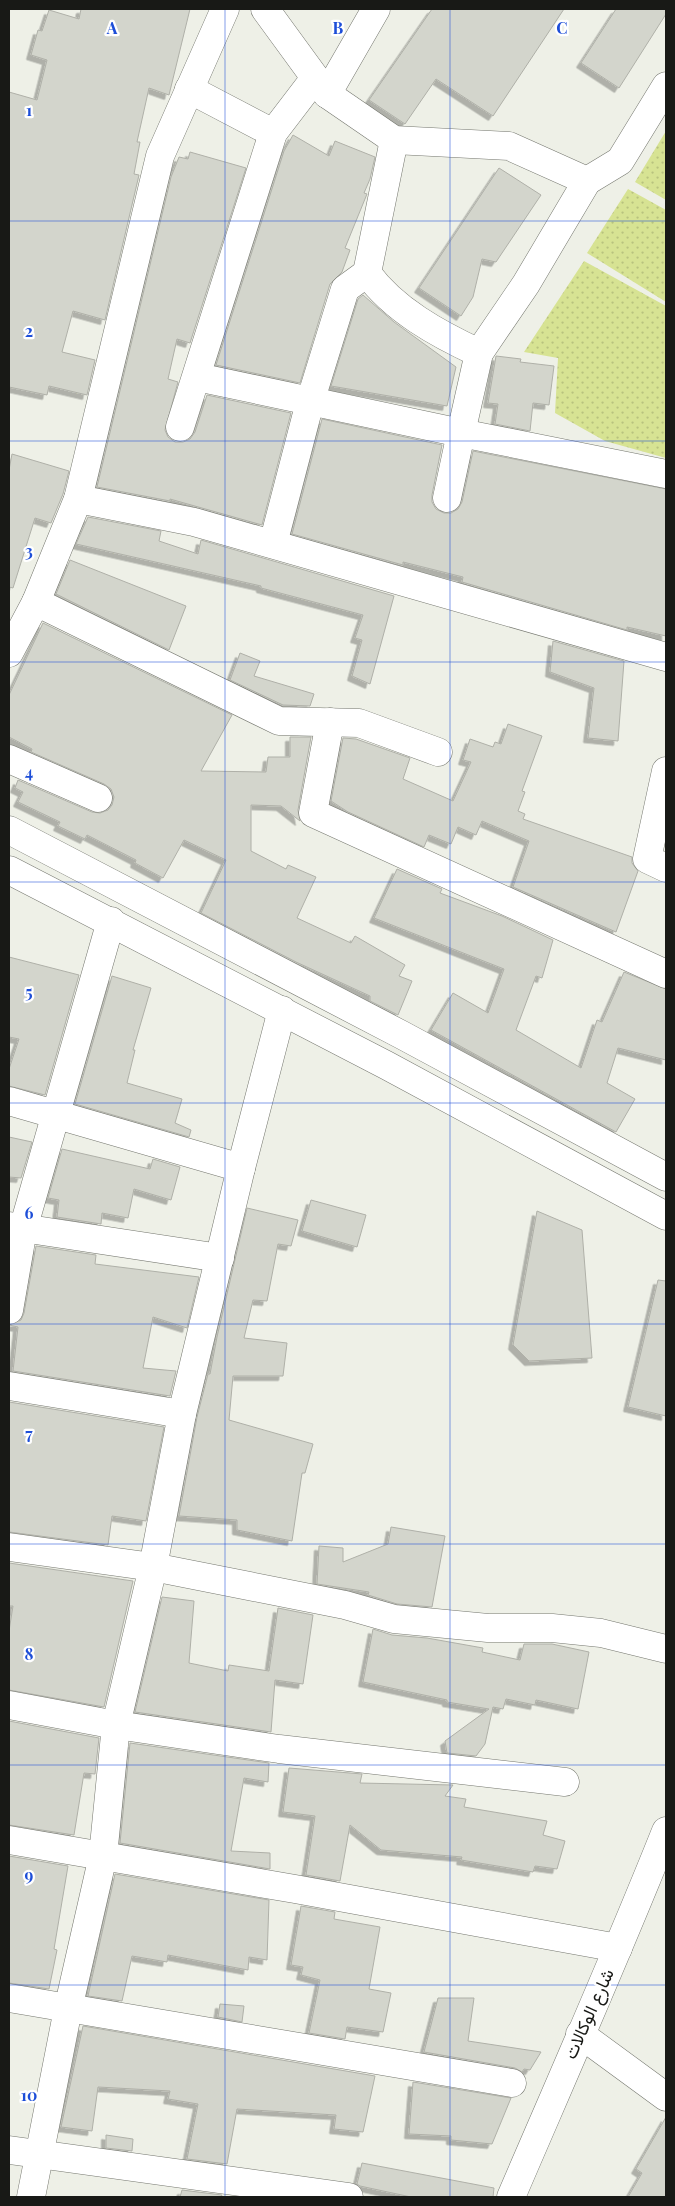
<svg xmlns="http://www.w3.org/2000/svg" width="675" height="2206" viewBox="0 0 675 2206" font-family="'Playfair Display',Vazirmatn,serif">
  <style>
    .park { fill: url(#park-dots) }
    .building { fill: #d3d5cc; stroke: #afb0a8; filter: url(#shadow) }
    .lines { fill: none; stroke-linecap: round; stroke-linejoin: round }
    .minor-casing { stroke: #75776f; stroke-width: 29 }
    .minor { stroke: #fff; stroke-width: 28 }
    .grid { fill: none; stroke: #1d4ed8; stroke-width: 1; stroke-opacity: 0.55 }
    .labels { text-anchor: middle; stroke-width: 4.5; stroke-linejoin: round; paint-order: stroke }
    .street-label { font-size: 18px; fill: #181916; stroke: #fff }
    .grid-label { font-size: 16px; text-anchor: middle; font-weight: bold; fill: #1d4ed8; stroke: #fff; stroke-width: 4.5; stroke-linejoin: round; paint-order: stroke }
  </style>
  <defs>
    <pattern id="park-dots" width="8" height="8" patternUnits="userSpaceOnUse" patternTransform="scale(1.25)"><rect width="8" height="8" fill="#d7e393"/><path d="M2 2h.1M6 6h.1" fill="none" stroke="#b8c27e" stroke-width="1.8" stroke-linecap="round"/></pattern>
    <filter id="shadow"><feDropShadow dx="-4.5" dy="4.5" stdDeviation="0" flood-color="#0004"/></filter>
  </defs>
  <rect width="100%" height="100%" fill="#eef0e7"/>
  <!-- park -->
  <g class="park">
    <polygon points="666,131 666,200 635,182"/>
    <polygon points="628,189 666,210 666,302 587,253"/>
    <polygon points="584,261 666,306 666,458 605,441 555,413 558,358 524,352"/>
  </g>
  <!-- building -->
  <g class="building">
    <polygon points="81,9 190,9 169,95 149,88 137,142 140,142 134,174 139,175 105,320 73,311 62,352 95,360 87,395 49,386 47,395 9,387 9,92 37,100 47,60 31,55 38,30 42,31 49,10 79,19"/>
    <polygon points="432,9 564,9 493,116 436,79 405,124 369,100"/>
    <polygon points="616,9 666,9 666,14 619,88 581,63"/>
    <polygon points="293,135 329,156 335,141 375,157 370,179 364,193 367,194 345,248 350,250 342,272 330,284 300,383 216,365 284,151"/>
    <polygon points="190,152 246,168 190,343 177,339 168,379 178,382 165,430 168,437 175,442 183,442 190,439 195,432 207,395 291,413 262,525 170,499 170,501 97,487 171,177 179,157 188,159"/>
    <polygon points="499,168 541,195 496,262 482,259 473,297 461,316 419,288"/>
    <polygon points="363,295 394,322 456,367 447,406 331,386 358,299"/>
    <polygon points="496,356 521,359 520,362 554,366 549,405 533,403 530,431 495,424 498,404 488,403"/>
    <polygon points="322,419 442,445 432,495 432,502 436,509 444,513 451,513 458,509 462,502 473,451 666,489 666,636 627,627 627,630 462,582 463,577 403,562 403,565 292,534"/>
    <polygon points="12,454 69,471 63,494 51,523 35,518 13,588 9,587 9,470"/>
    <polygon points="88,517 161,531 159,541 198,554 201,540 394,596 370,684 352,676 362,640 355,638 363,615 261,588 261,586 76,544"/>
    <polygon points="70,560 186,606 169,650 56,594"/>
    <polygon points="43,623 232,715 201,771 266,772 268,757 290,757 290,737 311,737 298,810 300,821 281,806 251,805 251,851 286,869 288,865 316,877 297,918 351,943 355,936 405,965 399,976 412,981 398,1015 370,1001 370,996 296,962 201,913 226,860 184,840 163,878 135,863 136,860 87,835 85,839 58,826 60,822 18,802 23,792 15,788 18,780 92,812 100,813 108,810 112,805 114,797 111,789 104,784 31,752 32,749 9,737 9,695"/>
    <polygon points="553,641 624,661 618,741 588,738 594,688 550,672"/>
    <polygon points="240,653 260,661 254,676 314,694 310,706 283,705 230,680"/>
    <polygon points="508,724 542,736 522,791 525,792 518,811 525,814 523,819 632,857 632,863 638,871 616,932 513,887 529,841 482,821 476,835 458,827 451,844 429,835 424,847 348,812 331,801 343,738 356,739 410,758 403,779 453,801 471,762 463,760 470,739 493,747 495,742 501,744"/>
    <polygon points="397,869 442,889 440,893 502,916 553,940 542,978 536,976 516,1030 581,1068 597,1020 602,1022 624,972 666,989 666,1060 618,1048 607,1083 635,1099 616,1132 431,1030 453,993 488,1013 504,969 374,918"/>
    <polygon points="9,957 79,975 45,1095 9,1086 9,1069 19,1039 9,1037"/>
    <polygon points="112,976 151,988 133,1050 135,1050 127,1083 182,1099 175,1123 191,1130 189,1137 75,1104"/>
    <polygon points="9,1137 32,1142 21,1178 9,1177"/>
    <polygon points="62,1149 150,1169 153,1159 180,1167 171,1200 134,1189 128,1218 102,1213 101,1224 57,1217 59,1200 48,1198"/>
    <polygon points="311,1200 366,1215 357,1247 302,1231"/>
    <polygon points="247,1208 298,1220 291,1246 278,1244 267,1301 253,1300 244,1338 287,1343 283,1376 233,1376 229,1420 313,1444 305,1473 302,1473 292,1541 237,1530 237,1520 179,1516 197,1417 208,1374 210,1374 217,1337"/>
    <polygon points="537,1211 582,1230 592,1358 529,1361 513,1345"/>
    <polygon points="36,1246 96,1255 95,1264 199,1277 187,1328 153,1317 143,1368 176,1371 170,1396 13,1371 18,1327 9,1325 21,1320 24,1313"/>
    <polygon points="658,1280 666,1281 666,1416 628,1407"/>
    <polygon points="9,1402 164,1427 146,1521 112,1516 108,1545 9,1532"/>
    <polygon points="391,1527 445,1536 432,1607 397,1604 368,1595 369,1592 317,1584 319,1546 343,1548 343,1562 388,1544"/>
    <polygon points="9,1563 133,1581 104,1707 9,1690 9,1631 13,1606 9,1606"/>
    <polygon points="162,1597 194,1601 189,1663 228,1671 229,1665 269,1671 278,1608 313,1615 303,1684 275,1680 271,1732 135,1712"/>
    <polygon points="373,1629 392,1635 427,1638 483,1648 482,1652 520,1660 524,1644 552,1644 589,1652 578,1709 536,1700 535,1705 506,1699 503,1709 493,1707 485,1744 476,1756 447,1753 445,1741 489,1709 447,1702 447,1700 363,1682"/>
    <polygon points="9,1721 99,1738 95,1774 84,1773 74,1835 9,1825"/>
    <polygon points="130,1743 269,1763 268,1782 244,1778 231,1851 270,1853 270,1869 120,1843"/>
    <polygon points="289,1768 362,1774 360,1783 453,1785 445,1796 466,1799 464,1807 547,1821 543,1835 565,1841 557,1869 535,1866 533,1872 461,1860 462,1857 381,1850 350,1825 340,1881 306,1875 315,1816 283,1812"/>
    <polygon points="9,1856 68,1866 54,1949 57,1950 49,1989 9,1983"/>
    <polygon points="115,1874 269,1900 267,1960 249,1957 248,1970 168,1955 167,1962 132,1956 122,2001 88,1996"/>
    <polygon points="301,1906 335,1912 334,1919 380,1927 369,1989 391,1993 383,2032 347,2027 345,2039 309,2033 320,1980 301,1975 303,1967 291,1965"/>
    <polygon points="438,1998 474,1998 468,2041 541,2052 530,2070 524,2069 522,2072 515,2068 424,2052"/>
    <polygon points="220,2004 244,2006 242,2022 218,2017"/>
    <polygon points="83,2026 375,2076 363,2132 334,2129 336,2115 237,2109 227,2164 187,2159 198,2104 168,2099 170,2091 98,2087 92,2131 61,2127"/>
    <polygon points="413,2082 511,2098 492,2144 451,2140 451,2136 409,2134"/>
    <polygon points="666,2117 666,2197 628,2197 642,2173 636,2169"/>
    <polygon points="106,2135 133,2139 132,2151 106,2148"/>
    <polygon points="362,2163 494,2188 493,2197 411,2197 360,2186 357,2184"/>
    <polygon points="182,2190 222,2195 221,2197 180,2197"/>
  </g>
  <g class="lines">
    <defs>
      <g id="minor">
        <polyline points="265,9 327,94 394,140 509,146 587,181 620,161 666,86"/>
        <polyline points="189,89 273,133"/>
        <polyline points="327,94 376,9"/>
        <path d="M394 140 367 273C394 310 438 334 479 353"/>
        <polyline points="197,377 461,433 479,353 526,284 587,181"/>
        <polyline points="180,427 273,133 315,78"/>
        <polyline points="447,498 461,433 666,474"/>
        <polyline points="78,499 194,522 666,657"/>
        <polyline points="273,544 310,402 345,289 367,273"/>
        <polyline points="36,602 279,721 359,723 438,752"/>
        <polyline points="9,653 36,602 78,499 160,156 225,9"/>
        <polyline points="330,722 313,813 666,974"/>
        <polyline points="9,759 98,798"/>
        <polyline points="666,771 647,859 666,868"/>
        <polyline points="9,830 402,1035 666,1177"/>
        <polyline points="9,870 386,1065 666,1216"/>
        <polyline points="9,1101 241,1168"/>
        <polyline points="9,1226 220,1258"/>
        <polyline points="9,1310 23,1229 111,921"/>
        <polyline points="9,1386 182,1414"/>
        <polyline points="9,1547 153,1567 345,1605 394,1619 488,1628 552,1628 601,1633 666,1649"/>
        <polyline points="9,1705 116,1725 279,1749 565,1782"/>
        <polyline points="9,1840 295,1889 618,1948"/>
        <polyline points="9,1998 512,2083"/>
        <polyline points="580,2034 666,2097"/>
        <polyline points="9,2150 349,2197"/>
        <polyline points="31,2197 68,2009 103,1856 116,1725 153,1567 182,1414 241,1168 282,1010"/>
        <path d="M511 2197C563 2076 617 1954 666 1831"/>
      </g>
    </defs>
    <!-- minor casing -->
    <use href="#minor" class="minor-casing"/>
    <!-- minor -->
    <use href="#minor" class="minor"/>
  </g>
  <!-- grid -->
  <path class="grid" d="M225 9V2197M450 9V2197M9 221H666M9 441H666M9 662H666M9 882H666M9 1103H666M9 1324H666M9 1544H666M9 1765H666M9 1985H666"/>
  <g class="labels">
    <!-- street labels -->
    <g class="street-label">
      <text transform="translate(589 2014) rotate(-66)" y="6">شارع الوكالات</text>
    </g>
  </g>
  <g class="grid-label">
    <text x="112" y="34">A</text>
    <text x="338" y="34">B</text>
    <text x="562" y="34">C</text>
    <text x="29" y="116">1</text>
    <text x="29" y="337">2</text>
    <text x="29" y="557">3</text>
    <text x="29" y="778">4</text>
    <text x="29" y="998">5</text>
    <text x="29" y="1219">6</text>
    <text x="29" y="1440">7</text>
    <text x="29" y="1660">8</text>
    <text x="29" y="1881">9</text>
    <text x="29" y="2101">10</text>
  </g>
  <!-- border -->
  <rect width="675" height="2206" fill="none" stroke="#181916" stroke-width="20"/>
</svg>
